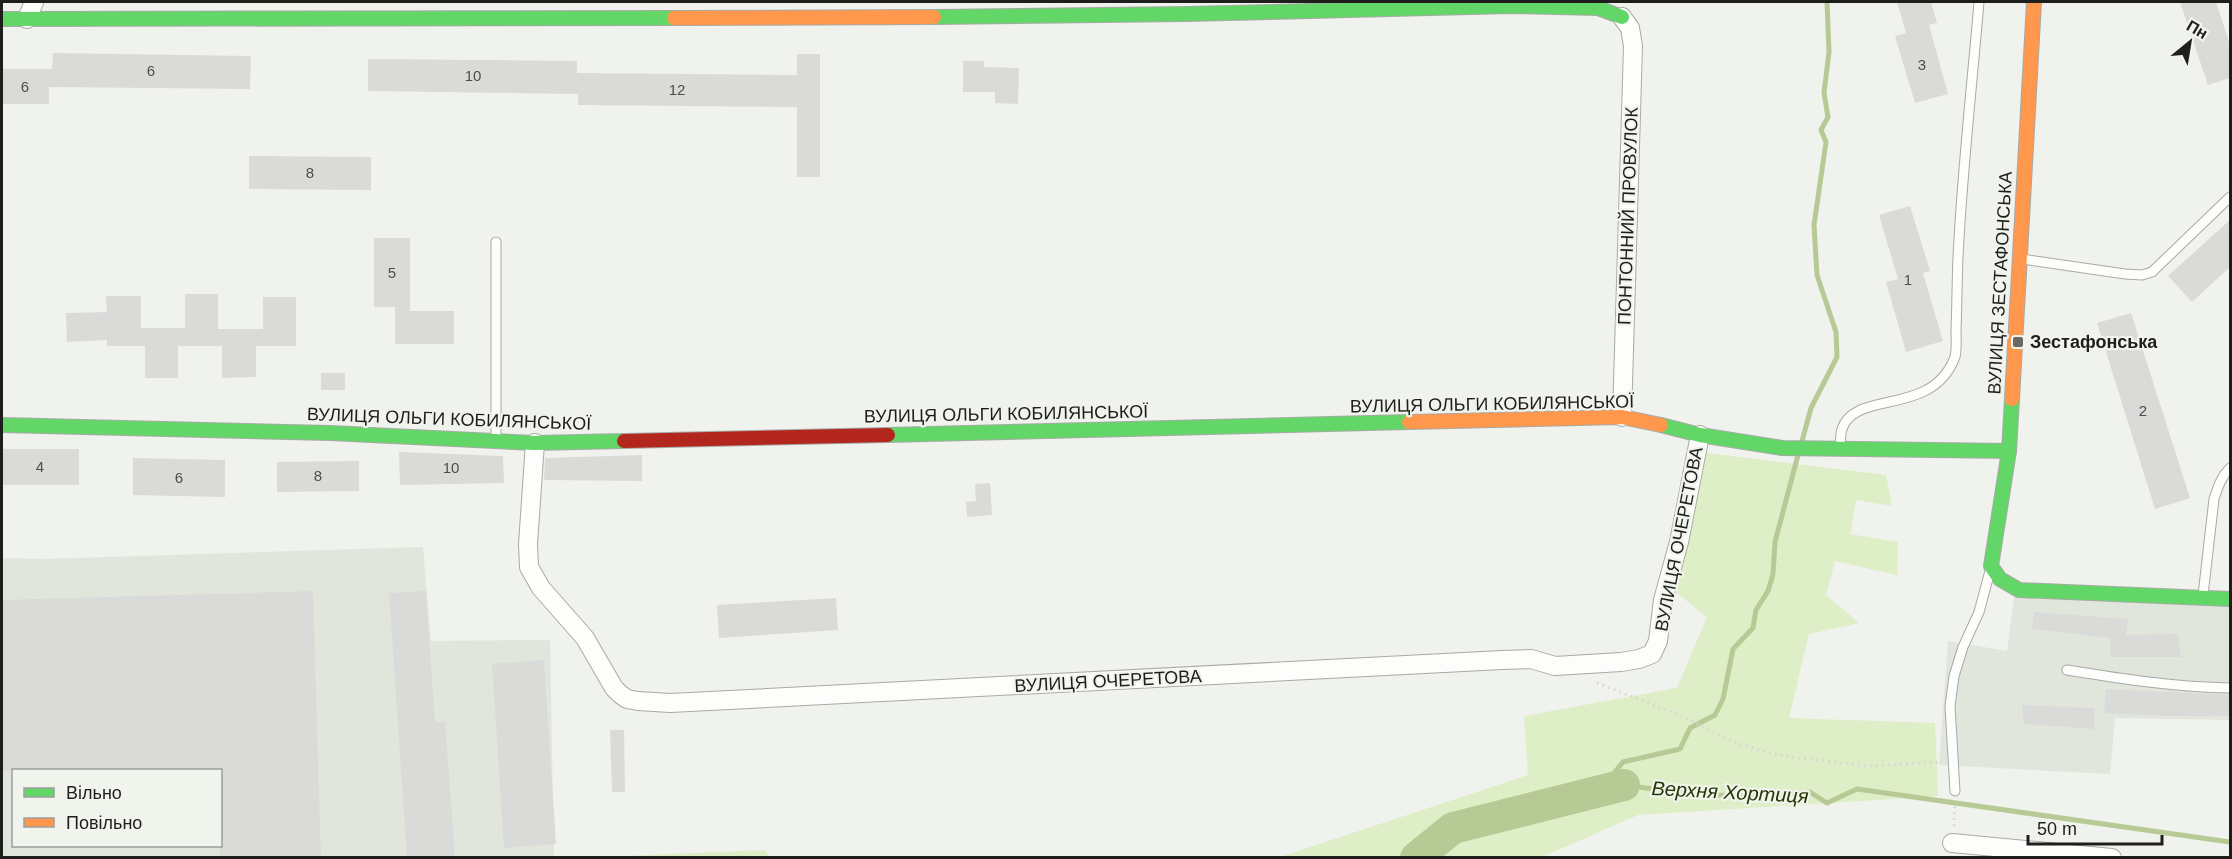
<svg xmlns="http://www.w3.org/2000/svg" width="2232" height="859" viewBox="0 0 2232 859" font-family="Arial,sans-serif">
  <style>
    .built { fill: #e1e6dc; fill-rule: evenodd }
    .green { fill: #deeec6 }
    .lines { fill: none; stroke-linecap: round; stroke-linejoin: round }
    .stream { stroke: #b7ca96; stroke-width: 5 }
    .river { stroke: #b7ca96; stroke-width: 32 }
    .building { fill: #dadbd9 }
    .lane-casing { stroke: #a8aaa6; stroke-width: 11 }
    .street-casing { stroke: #a8aaa6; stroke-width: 20 }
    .fast-casing { stroke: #a8aaa6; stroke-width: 16 }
    .slow-casing { stroke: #a8aaa6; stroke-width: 16 }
    .jam-casing { stroke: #a8aaa6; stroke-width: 16 }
    .path { stroke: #d5d5d4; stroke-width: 3; stroke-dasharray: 1.5 4.5; stroke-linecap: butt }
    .lane { stroke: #fdfdfc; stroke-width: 9 }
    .street { stroke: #fdfdfc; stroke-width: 18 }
    .fast { stroke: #63d668; stroke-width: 14 }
    .slow { stroke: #ff974d; stroke-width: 14 }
    .jam { stroke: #b3261e; stroke-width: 14 }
    .poi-dot { fill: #686966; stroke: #f0f4ec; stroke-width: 2 }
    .labels { text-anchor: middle; stroke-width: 4.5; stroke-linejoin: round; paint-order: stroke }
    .number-label { font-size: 15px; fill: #4d4e4b }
    .street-label { font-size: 18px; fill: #1e1f1c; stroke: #f0f4ec }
    .poi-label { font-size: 18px; font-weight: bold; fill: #1e1f1c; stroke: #f0f4ec; text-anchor: start }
    .water-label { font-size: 20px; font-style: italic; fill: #253500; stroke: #f0f4ec }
  </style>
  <rect width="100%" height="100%" fill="#f0f2ee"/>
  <!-- built -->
  <g class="built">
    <path d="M423 547 431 641 550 640 554 856 571 857 2 858V558L44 559ZM14 770H220V846H14Z"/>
    <polygon points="2014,597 2230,606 2230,720 2115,718 2110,774 1939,765 1948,641 2007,651"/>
  </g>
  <!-- green -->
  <g class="green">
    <polygon points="1699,452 1886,475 1892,506 1856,500 1850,534 1898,542 1897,575 1835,561 1826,595 1859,623 1809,634 1789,718 1935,723 1938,796 1638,815 1542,857 1277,858 1528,775 1524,716 1677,688 1707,617 1673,590"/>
    <polygon points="765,850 769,857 600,857"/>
  </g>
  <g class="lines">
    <!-- stream -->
    <g class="stream">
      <polyline points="1802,441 1811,408 1837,357 1836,332 1817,275 1814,225 1826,142 1821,130 1828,117 1824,93 1829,52 1827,2"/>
      <path d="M1624 785C1685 794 1749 800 1810 792L1827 803 1857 789 2230 842"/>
      <polyline points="1612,788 1615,772 1623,762 1680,749 1690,728 1715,715 1723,699 1733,649 1753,628 1756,610 1768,591 1773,574 1775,542 1798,455"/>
    </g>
    <!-- river -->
    <polyline class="river" points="1416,858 1453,828 1624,785"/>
  </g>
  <!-- building -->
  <g class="building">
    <polygon points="1897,2 1931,2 1937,23 1929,25 1948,94 1915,103 1895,36 1906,33"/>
    <polygon points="2180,2 2216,2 2230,45 2230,78 2208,85"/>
    <polygon points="53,53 251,56 250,89 49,87 49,104 2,104 2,69 52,69"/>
    <polygon points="797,54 820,54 820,177 797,177 797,107 578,105 578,94 368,91 368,59 577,61 577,73 797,75"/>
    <polygon points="963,61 984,61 984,67 1019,68 1018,104 995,103 995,92 963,92"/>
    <polygon points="249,156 371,157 371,190 249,189"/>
    <polygon points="1910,206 1930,271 1923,273 1943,341 1906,352 1886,282 1898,279 1879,215"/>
    <polygon points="2230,220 2230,267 2192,302 2168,276"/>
    <polygon points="374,238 410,238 410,311 454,311 454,344 395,344 395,307 374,307"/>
    <polygon points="185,294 218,294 218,329 263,329 263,297 296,297 296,346 256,346 256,377 222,378 222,346 178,346 178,378 145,378 145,346 107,346 107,340 67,342 66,313 107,312 106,296 141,296 141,328 185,328"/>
    <polygon points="2131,313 2190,498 2155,509 2097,323"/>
    <rect x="321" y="373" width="24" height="17"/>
    <rect x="2" y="449" width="77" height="36"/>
    <polygon points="399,452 503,456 504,483 400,485"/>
    <polygon points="642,455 642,481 544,480 545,458"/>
    <polygon points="133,458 225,460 225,497 133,495"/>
    <polygon points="359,461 359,491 277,492 277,462"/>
    <polygon points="990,483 992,515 967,517 966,502 976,501 975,484"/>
    <polygon points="313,591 321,858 220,858 220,771 2,771 2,600"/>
    <polygon points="426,591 435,722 445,721 455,858 407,858 389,593"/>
    <polygon points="836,598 838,630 719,638 717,605"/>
    <polygon points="2034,612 2128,619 2126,635 2178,634 2181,657 2110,657 2110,638 2032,629"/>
    <polygon points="544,660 556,844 504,848 492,664"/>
    <polygon points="2106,689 2230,695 2230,716 2164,716 2104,713"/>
    <polygon points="2022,705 2095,708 2094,729 2024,724"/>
    <polygon points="610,730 624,730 625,792 612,792"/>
  </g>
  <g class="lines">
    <defs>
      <g id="lane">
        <polyline points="2022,259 2125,274 2142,275 2152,272 2230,197"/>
        <polyline points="496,439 496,242"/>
        <path d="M1840 448C1841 442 1840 434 1842 429 1855 389 1932 418 1955 357 1957 349 1956 338 1956 330 1957 305 1957 281 1958 257 1962 172 1972 86 1979 2"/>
        <path d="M2203 595 2214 499C2218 487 2221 477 2230 468"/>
        <path d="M2067 670C2122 679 2175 687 2230 688"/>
        <polyline points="1955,791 1950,706 1954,676 1963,647 1979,612 1990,571"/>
      </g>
      <g id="street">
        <polyline points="1622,17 1630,28 1633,46 1622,417"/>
        <polyline points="27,19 34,2"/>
        <polyline points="535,443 528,544 529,567 541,588 585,638 614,688 620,694 627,699 638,701 670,703 1502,660 1531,659 1555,666 1621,662 1639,659 1652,654 1658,641 1663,600 1679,542 1700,435"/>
        <polyline points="1952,843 2112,858"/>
      </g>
      <g id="fast">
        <polyline points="934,17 1187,14 1511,6 1598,8 1622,17"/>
        <polyline points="2,19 674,18"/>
        <polyline points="2012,399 2009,451 1991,566 2000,579 2019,590 2230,599"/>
        <polyline points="2,425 330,433 535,443 624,441"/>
        <polyline points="1661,425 1700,435 1782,448 2009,451"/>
        <polyline points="888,435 1409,422"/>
      </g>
      <g id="slow">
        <polyline points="674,18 934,17"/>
        <polyline points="2012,399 2034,2"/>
        <polyline points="1409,422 1622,417 1661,425"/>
      </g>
      <polyline id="jam" points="624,441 888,435"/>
    </defs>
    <!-- lane casing -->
    <use href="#lane" class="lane-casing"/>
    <!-- street casing -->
    <use href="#street" class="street-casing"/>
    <!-- fast casing -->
    <use href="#fast" class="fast-casing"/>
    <!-- slow casing -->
    <use href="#slow" class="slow-casing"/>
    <!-- jam casing -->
    <use href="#jam" class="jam-casing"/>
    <!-- path -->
    <g class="path">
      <polyline points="1597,683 1680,715 1731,741 1765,752 1791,757 1866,766 1941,762"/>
      <polyline points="1954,826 1955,803"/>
    </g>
    <!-- lane -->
    <use href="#lane" class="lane"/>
    <!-- street -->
    <use href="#street" class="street"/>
    <!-- fast -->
    <use href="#fast" class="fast"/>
    <!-- slow -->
    <use href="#slow" class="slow"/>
    <!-- jam -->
    <use href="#jam" class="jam"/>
  </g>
  <!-- markers -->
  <rect class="poi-dot" x="2012" y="336" width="12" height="12" rx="3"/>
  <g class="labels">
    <!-- number labels -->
    <g class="number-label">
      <text x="1922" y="70">3</text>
      <text x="151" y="76">6</text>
      <text x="473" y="81">10</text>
      <text x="25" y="92">6</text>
      <text x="677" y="95">12</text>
      <text x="310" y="178">8</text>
      <text x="392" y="278">5</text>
      <text x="1908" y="285">1</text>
      <text x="2143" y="416">2</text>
      <text x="40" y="472">4</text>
      <text x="451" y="473">10</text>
      <text x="318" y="481">8</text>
      <text x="179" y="483">6</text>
    </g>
    <!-- street labels -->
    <g class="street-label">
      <text transform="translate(1628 216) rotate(-88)" y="6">ПОНТОННИЙ ПРОВУЛОК</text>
      <text transform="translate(2000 283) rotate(-87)" y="6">ВУЛИЦЯ ЗЕСТАФОНСЬКА</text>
      <text transform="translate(1492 404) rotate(-1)" y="6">ВУЛИЦЯ ОЛЬГИ КОБИЛЯНСЬКОЇ</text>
      <text transform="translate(1006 414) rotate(-1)" y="6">ВУЛИЦЯ ОЛЬГИ КОБИЛЯНСЬКОЇ</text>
      <text transform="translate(449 419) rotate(2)" y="6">ВУЛИЦЯ ОЛЬГИ КОБИЛЯНСЬКОЇ</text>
      <text transform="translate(1679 539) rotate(-79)" y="6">ВУЛИЦЯ ОЧЕРЕТОВА</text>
      <text transform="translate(1108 681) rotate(-3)" y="6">ВУЛИЦЯ ОЧЕРЕТОВА</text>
    </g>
    <!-- poi labels -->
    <g class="poi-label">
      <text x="2030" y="348">Зестафонська</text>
    </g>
    <!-- water labels -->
    <g class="water-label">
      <text transform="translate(1730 792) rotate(3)" y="7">Верхня Хортиця</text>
    </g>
  </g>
  <!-- border -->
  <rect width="2232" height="859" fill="none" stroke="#1e1f1c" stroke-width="6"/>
  <!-- legend -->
  <rect x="12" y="769" width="210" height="78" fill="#f0f4ec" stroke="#9c9f99" stroke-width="1.5"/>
  <rect x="24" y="788" width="30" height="9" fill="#63d668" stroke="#9c9f99" stroke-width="1.5"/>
  <text x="66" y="799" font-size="18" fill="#1e1f1c">Вільно</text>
  <rect x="24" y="818" width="30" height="9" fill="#ff974d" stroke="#9c9f99" stroke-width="1.5"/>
  <text x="66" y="829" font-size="18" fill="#1e1f1c">Повільно</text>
  <!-- north arrow -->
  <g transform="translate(2190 42) rotate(30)" stroke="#f0f4ec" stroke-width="4.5" paint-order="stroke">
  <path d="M0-4.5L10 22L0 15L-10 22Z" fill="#1e1f1c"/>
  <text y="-9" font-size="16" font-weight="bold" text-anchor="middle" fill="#1e1f1c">Пн</text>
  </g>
  <!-- scale -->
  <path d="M2028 835v9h134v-9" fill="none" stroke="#1e1f1c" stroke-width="3"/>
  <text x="2037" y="835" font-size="18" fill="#1e1f1c" stroke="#f0f4ec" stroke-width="4.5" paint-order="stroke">50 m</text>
</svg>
